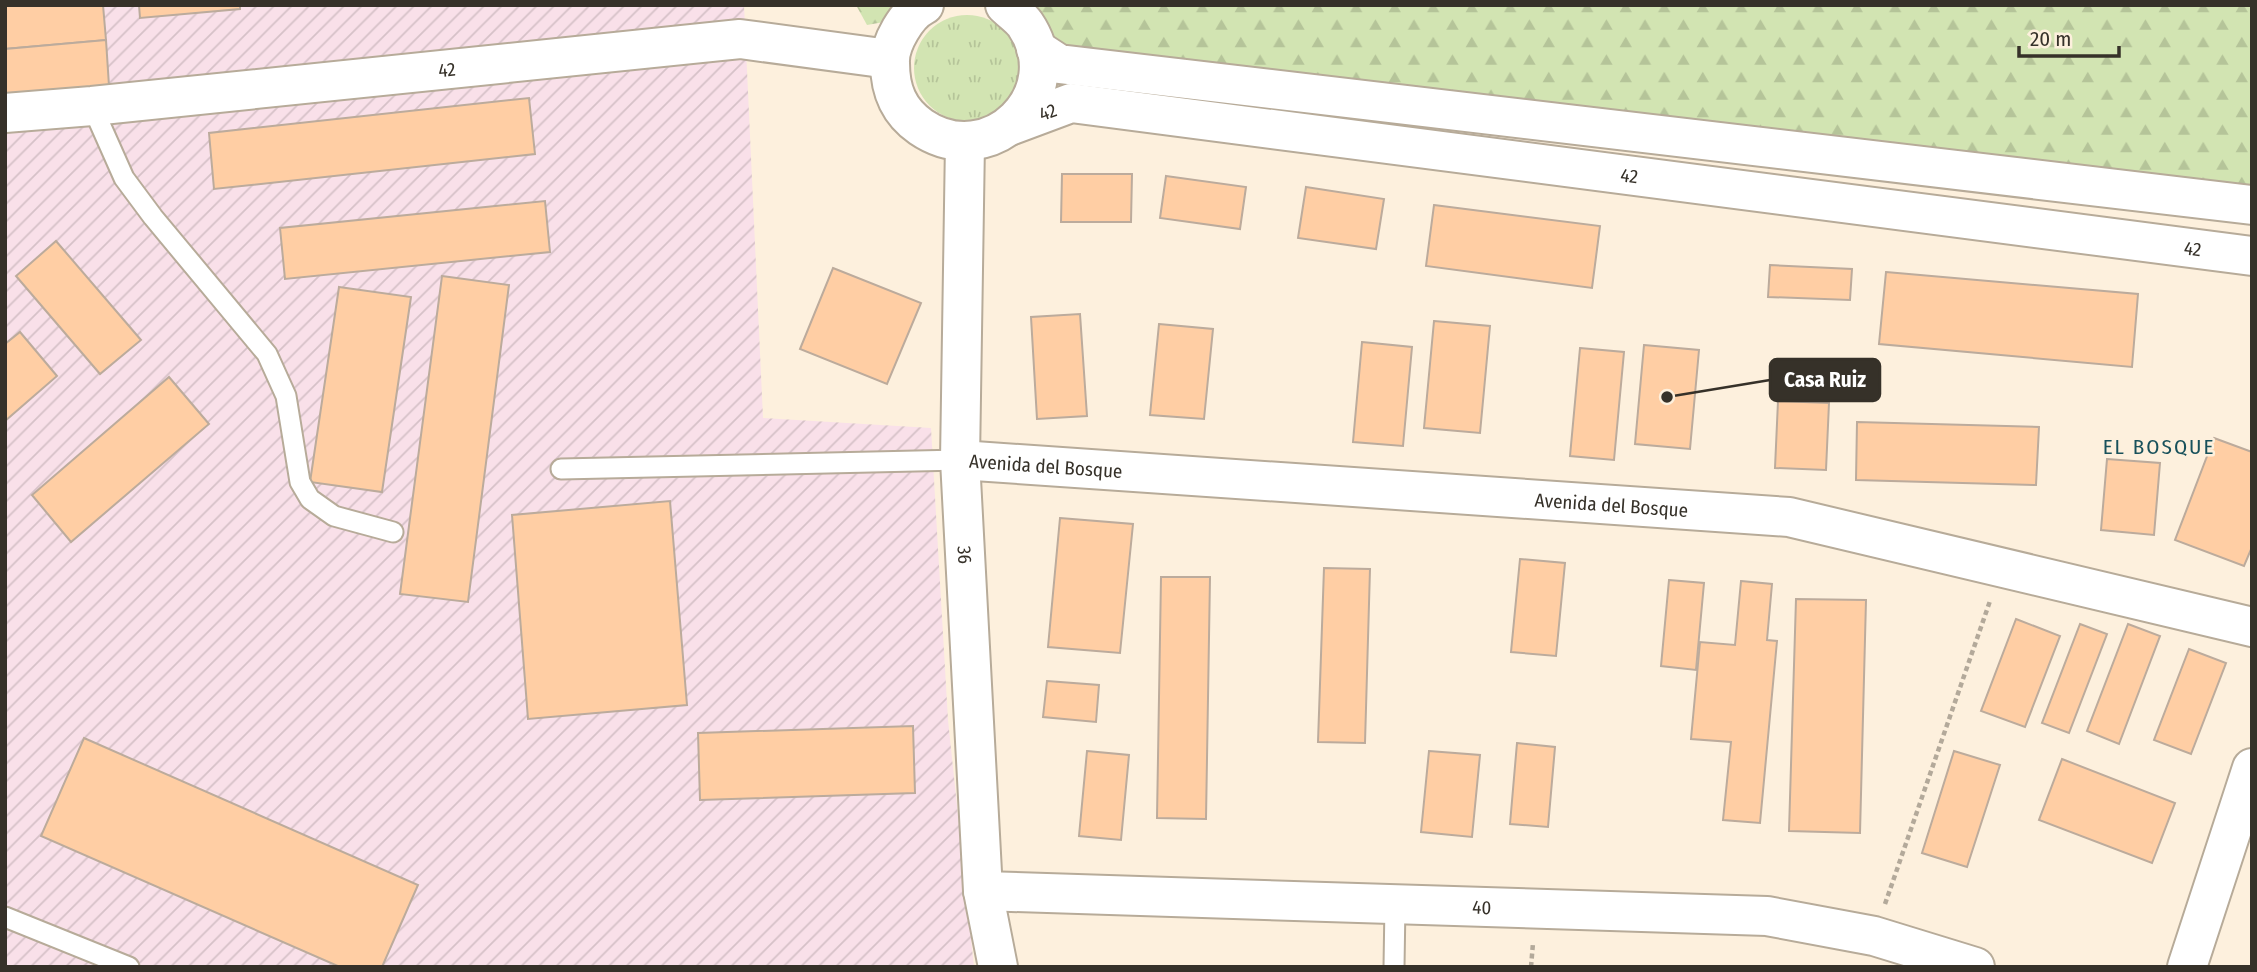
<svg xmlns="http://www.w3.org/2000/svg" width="2257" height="972" viewBox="0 0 2257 972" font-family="'Fira Sans Condensed',sans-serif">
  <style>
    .industrial { fill: url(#industrial-furrows) }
    .grass { fill: url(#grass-tufts) }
    .forest { fill: url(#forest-firs) }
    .building { fill: #ffcea4; stroke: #bcab9c; stroke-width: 2 }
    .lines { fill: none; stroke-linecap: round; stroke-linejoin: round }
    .service-casing { stroke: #b7ab99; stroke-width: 23 }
    .minor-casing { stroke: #b7ab99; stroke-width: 42 }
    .tertiary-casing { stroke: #b7ab99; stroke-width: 42 }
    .path { stroke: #b3a99a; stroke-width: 4.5; stroke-dasharray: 5 3.5; stroke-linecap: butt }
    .service { stroke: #fff; stroke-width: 19 }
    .minor { stroke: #fff; stroke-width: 38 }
    .tertiary { stroke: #fff; stroke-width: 38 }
    .labels { text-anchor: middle; stroke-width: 5; stroke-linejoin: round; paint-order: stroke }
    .street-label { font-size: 19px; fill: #363129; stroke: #fdf0dd }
    .neighbourhood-label { font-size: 21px; letter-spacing: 2px; fill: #18515b; stroke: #fdf0dd }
    .leader { fill: none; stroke: #363129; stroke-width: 2.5 }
    .callout-dot { fill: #363129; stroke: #fdf0dd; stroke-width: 2.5 }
    .callout { fill: #363129; stroke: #363129; stroke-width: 2.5 }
    .callout-label { font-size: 21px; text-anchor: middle; font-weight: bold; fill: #fff }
  </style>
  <defs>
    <pattern id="industrial-furrows" width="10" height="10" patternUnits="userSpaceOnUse" patternTransform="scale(1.75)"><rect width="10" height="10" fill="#f9e0e9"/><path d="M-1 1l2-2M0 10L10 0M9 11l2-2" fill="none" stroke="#d6c1c8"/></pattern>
    <pattern id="grass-tufts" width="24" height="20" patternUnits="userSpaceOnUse" patternTransform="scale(1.75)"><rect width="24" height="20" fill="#d2e4b2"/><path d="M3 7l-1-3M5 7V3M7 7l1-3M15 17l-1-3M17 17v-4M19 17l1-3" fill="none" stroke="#b5c499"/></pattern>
    <pattern id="forest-firs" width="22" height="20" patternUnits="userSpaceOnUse" patternTransform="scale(1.75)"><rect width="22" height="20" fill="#d2e4b2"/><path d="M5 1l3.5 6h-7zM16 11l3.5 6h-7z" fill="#b5c499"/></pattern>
  </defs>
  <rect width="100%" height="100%" fill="#fdf0dd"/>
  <!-- industrial -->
  <polygon class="industrial" points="5,5 744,5 763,418 931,428 948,720 974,967 5,967"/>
  <!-- grass -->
  <circle class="grass" cx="967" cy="68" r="53"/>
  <!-- forest -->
  <g class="forest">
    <polygon points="856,5 921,5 906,18 867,25"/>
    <polygon points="1011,5 2252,5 2252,196 1056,58"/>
  </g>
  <!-- building -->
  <g class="building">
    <polygon points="5,5 103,5 106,40 5,49"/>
    <polygon points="139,5 240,5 240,9 140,18"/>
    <polygon points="106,40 109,86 5,95 5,49"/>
    <polygon points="529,98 535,154 214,189 209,133"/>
    <polygon points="1062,174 1132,174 1131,222 1061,222"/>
    <polygon points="1166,176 1246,187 1240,229 1160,218"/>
    <polygon points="1306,187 1384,199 1376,249 1298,238"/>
    <polygon points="545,201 550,252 285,279 280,228"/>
    <polygon points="1434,205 1600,226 1592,288 1426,266"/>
    <polygon points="56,241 141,340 100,374 16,276"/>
    <polygon points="1770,265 1852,269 1850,300 1768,297"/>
    <polygon points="833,268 921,303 887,384 800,349"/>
    <polygon points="1886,272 2138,294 2132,367 1879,344"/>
    <polygon points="442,276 509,285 468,602 400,594"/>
    <polygon points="339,287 411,297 382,492 310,482"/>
    <polygon points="1080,314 1087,416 1037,419 1031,317"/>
    <polygon points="1434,321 1490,326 1480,433 1424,428"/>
    <polygon points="1159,324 1213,329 1204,419 1150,415"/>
    <polygon points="20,332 57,376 5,421 5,344"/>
    <polygon points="1362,342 1412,347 1403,446 1353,442"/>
    <polygon points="1644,345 1699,350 1690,449 1635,444"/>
    <polygon points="1580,348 1624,352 1614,460 1570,456"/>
    <polygon points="169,377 209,424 71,542 32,495"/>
    <polygon points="1778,401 1829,403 1826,470 1775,468"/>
    <polygon points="1857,422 2039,427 2036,485 1856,480"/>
    <polygon points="2214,438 2252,452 2252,547 2244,566 2175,540"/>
    <polygon points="2107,459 2160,463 2154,535 2101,530"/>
    <polygon points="670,501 687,705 528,719 512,515"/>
    <polygon points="1060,518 1133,524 1120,653 1048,647"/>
    <polygon points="1520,559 1565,563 1556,656 1511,652"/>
    <polygon points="1324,568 1370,569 1365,743 1318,742"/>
    <polygon points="1161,577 1210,577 1206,819 1157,818"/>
    <polygon points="1669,580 1704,583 1696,670 1661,666"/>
    <polygon points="1741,581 1772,584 1767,640 1777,641 1760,823 1723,820 1731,742 1691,739 1700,642 1735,645"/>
    <polygon points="1796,599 1866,600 1860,833 1789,831"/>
    <polygon points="2016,619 2060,636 2025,727 1981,711"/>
    <polygon points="2080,624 2107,634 2069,733 2042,723"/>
    <polygon points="2128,624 2160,636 2119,744 2087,731"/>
    <polygon points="2189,649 2226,663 2191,754 2154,740"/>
    <polygon points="1047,681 1099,685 1096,722 1043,717"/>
    <polygon points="913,726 915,793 700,800 698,733"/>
    <polygon points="84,738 418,885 382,967 340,967 41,836"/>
    <polygon points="1517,743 1555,747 1548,827 1510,824"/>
    <polygon points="1087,751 1129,755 1121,840 1079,836"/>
    <polygon points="1429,751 1480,755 1472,837 1421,832"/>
    <polygon points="1954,751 2000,765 1967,867 1922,853"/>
    <polygon points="2062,759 2175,803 2152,863 2039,820"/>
  </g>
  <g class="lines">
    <defs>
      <g id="service">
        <polyline points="92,106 124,178 153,217 267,354 286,396 300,482 310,499 334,516 393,532"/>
        <polyline points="561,469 960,460"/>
        <polyline points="5,917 129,967"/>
        <polyline points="1394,967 1395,904"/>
      </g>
      <g id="minor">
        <path id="s1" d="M960 460 1789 517 2252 627"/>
        <path id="s2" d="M983 891 1767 916 1874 936 1975 967"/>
      </g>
      <g id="tertiary">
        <path d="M924 5C907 13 889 44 890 63 890 90 898 111 921 127 990 174 1072 93 1025 24 1020 17 1011 11 1005 5"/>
        <polyline points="1036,49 1059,64 2252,205"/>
        <path id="s3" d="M5 113 92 106 740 39 889 59"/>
        <path id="s4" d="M1012 125 1071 103 2252 256"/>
        <path id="s5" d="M965 142 960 460 983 891 998 967"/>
        <polyline points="2187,967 2252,768"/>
      </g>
    </defs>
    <!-- service casing -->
    <use href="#service" class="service-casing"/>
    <!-- minor casing -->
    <use href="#minor" class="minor-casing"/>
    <!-- tertiary casing -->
    <use href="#tertiary" class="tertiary-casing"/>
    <!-- path -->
    <g class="path">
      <polyline points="1885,904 1990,601"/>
      <polyline points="1531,967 1533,943"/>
    </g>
    <!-- service -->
    <use href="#service" class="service"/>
    <!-- minor -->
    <use href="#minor" class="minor"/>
    <!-- tertiary -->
    <use href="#tertiary" class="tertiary"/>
  </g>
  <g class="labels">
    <!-- street labels -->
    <g class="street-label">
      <text dy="7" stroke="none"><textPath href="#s3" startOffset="444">42</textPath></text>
      <text dy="7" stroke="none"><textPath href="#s4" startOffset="38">42</textPath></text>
      <text dy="7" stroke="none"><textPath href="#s4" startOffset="626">42</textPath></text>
      <text dy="7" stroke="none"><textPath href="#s4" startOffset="1194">42</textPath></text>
      <text dy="7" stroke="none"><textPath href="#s1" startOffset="86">Avenida del Bosque</textPath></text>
      <text dy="7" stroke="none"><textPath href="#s1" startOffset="653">Avenida del Bosque</textPath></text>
      <text dy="7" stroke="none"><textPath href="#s5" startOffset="413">36</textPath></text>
      <text dy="7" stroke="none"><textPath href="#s2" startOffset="499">40</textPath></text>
    </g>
    <!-- neighbourhood labels -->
    <g class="neighbourhood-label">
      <text x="2159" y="454">EL BOSQUE</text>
    </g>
  </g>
  <!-- callouts -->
  <path class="leader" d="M1667 397L1770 380"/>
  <circle class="callout-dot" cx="1667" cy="397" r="7"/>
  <rect class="callout" x="1770" y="359" width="110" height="42" rx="7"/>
  <g class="callout-label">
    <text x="1825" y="387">Casa Ruiz</text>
  </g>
  <!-- border -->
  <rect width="2257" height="972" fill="none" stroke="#363129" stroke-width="14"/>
  <!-- scale -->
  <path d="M2019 46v10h100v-10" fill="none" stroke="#363129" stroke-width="3.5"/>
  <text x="2030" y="46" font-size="21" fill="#363129" stroke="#fdf0dd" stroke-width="5" paint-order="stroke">20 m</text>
</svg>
